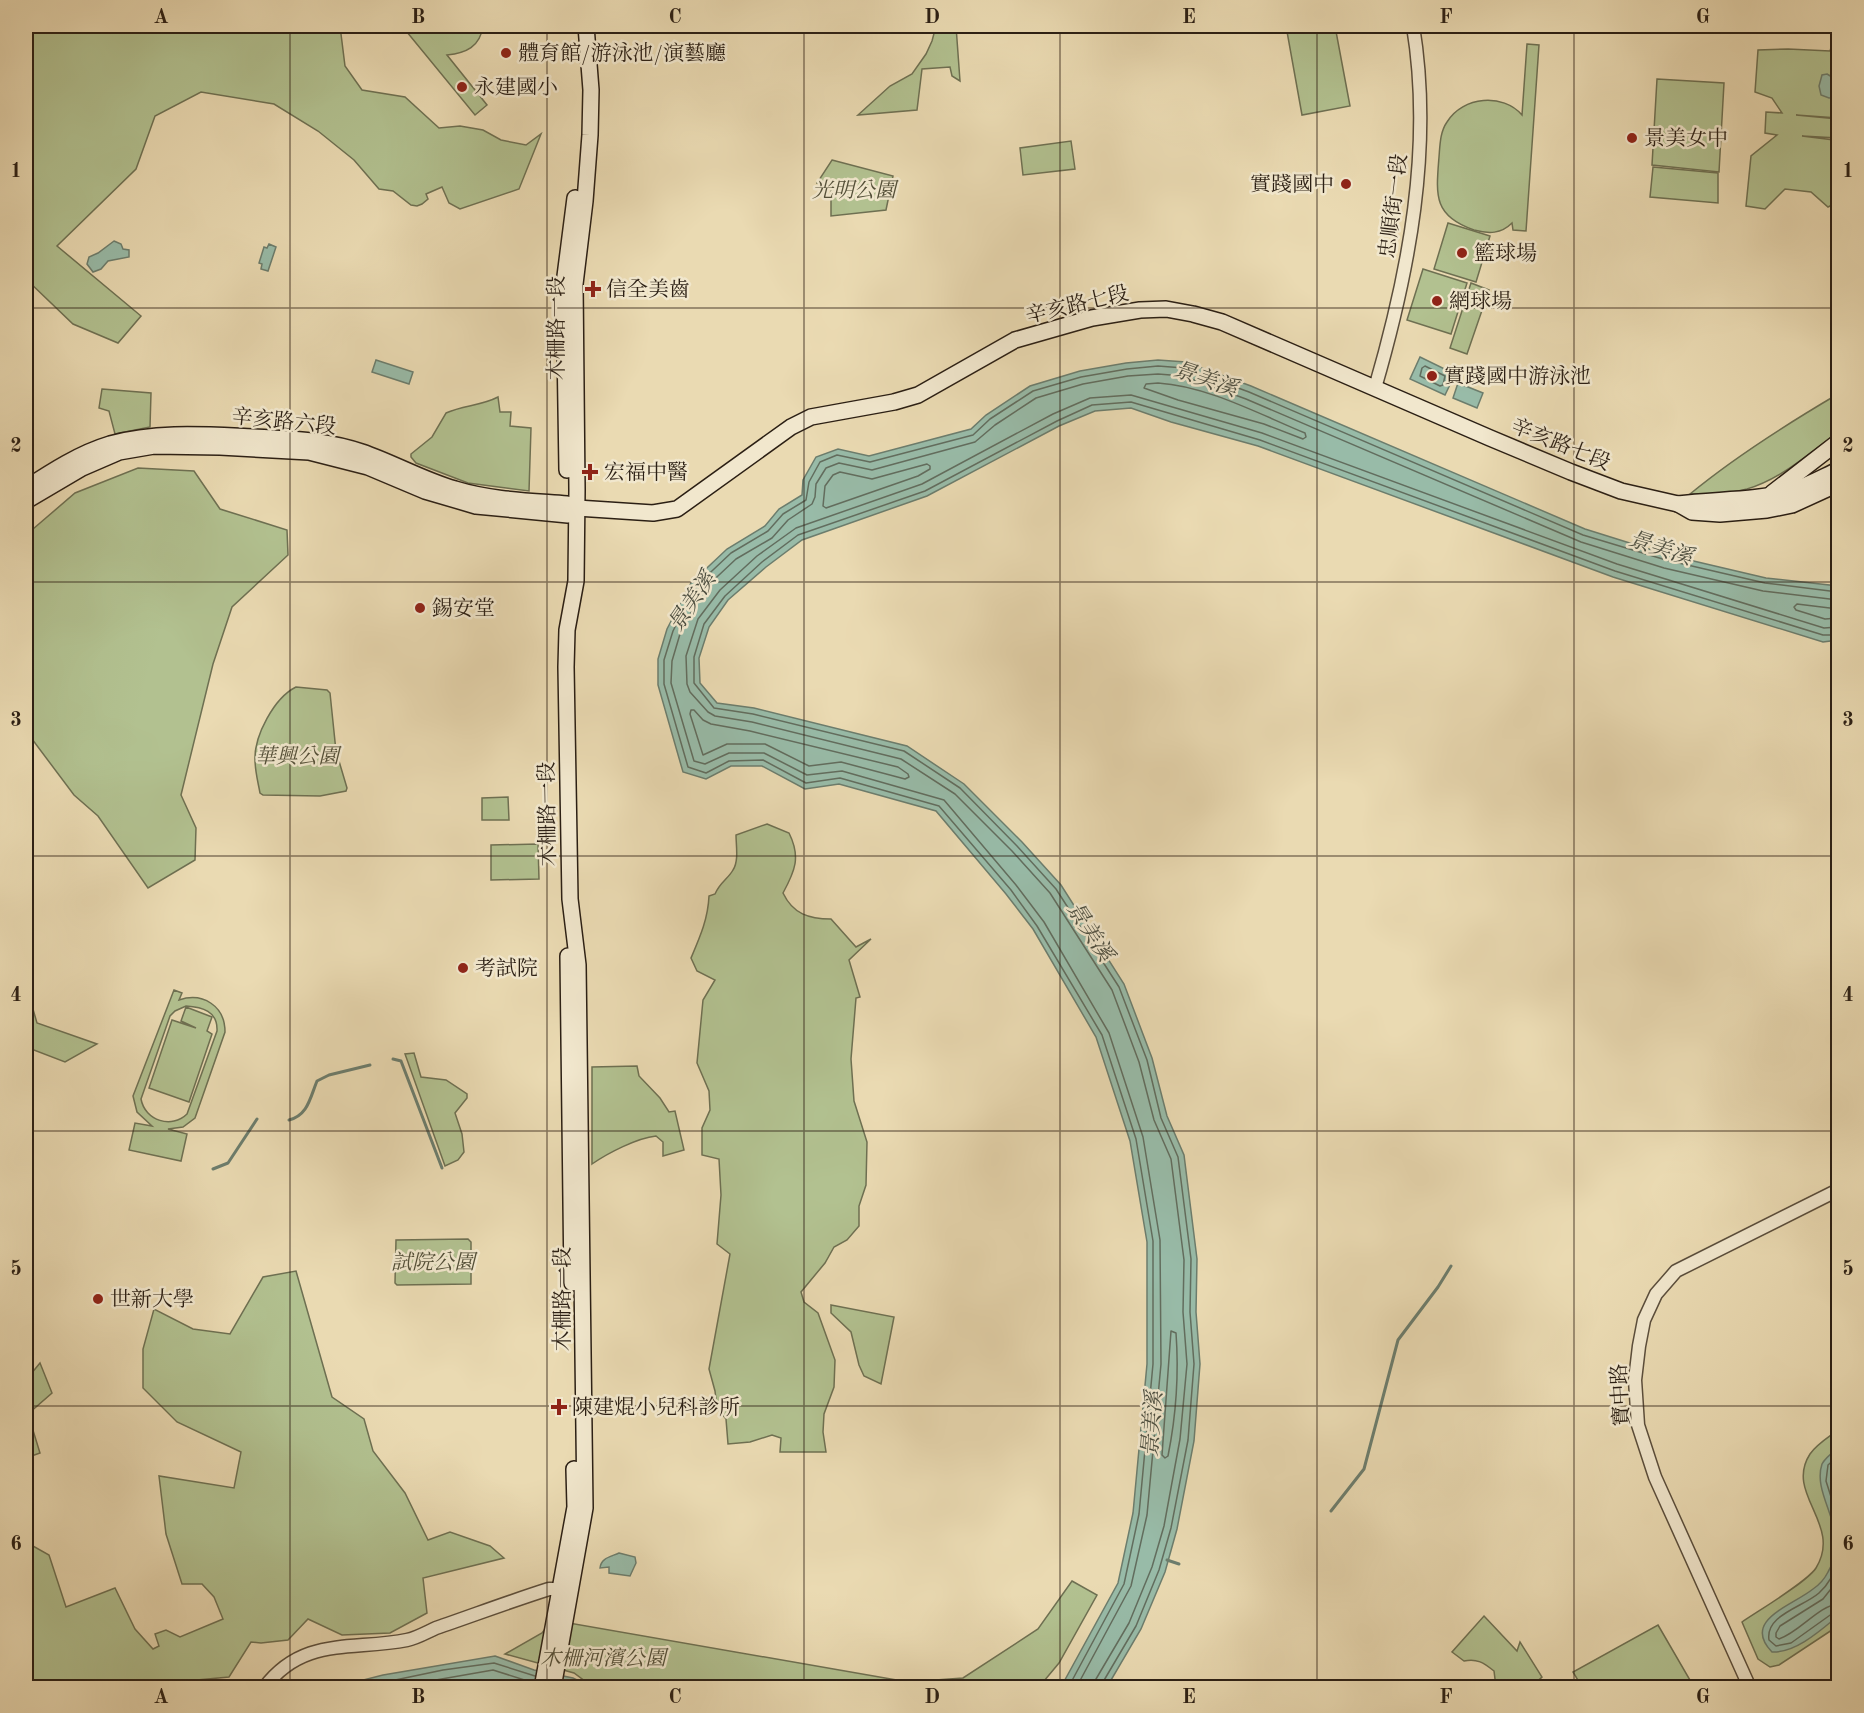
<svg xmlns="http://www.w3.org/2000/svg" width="1864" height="1713" viewBox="0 0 1864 1713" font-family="'Old Standard TT','Noto Serif TC',serif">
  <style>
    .green { fill: #b2c190; stroke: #6e7052; stroke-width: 1.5; fill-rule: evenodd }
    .water { fill: #98bba8; stroke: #6c7d6d; stroke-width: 1.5 }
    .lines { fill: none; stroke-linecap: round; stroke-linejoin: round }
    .shore { stroke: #626d5e; stroke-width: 1.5 }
    .stream { stroke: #6c7d6d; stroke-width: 3 }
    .tertiary-casing { stroke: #5b4e3c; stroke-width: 15 }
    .secondary-casing { stroke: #2b1f14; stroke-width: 18 }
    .tertiary { stroke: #f1e7cd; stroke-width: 12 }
    .secondary { stroke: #f1e7cd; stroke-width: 15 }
    .grid { fill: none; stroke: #2b1f14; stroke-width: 1.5; stroke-opacity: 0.55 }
    .poi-dot { fill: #8f2418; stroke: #f1e7cd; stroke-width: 2 }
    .labels { text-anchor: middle; stroke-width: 5; stroke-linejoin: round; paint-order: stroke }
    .poi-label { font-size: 21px; fill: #2b1f14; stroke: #f1e7cd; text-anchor: start }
    .park-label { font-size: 21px; font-style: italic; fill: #545039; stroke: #f1e7cd }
    .street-label { font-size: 21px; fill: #2b1f14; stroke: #f1e7cd }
    .water-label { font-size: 22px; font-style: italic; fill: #4c4e40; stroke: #f1e7cd }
    .neatline { fill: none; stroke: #2b1f14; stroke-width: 2 }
    .grid-label { font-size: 20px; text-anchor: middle; font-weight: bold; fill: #2b1f14 }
  </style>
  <rect width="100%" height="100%" fill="#eadab2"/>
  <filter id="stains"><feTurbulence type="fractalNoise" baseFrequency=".00333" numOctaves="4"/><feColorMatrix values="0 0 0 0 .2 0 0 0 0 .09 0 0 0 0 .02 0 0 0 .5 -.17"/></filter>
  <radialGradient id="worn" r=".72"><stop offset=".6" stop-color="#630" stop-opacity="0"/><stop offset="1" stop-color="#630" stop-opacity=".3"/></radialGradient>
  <!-- green -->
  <g class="green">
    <polygon points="26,26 340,26 345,66 362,90 405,97 439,128 460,126 483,130 501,140 526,145 541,134 519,189 460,209 449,203 442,187 426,194 428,199 422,204 417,206 411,205 393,191 379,189 354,160 318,131 274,104 201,92 155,116 136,169 57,246 141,316 118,343 73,324 26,279"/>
    <path d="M402 26H483C480 47 466 53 447 55L487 105 475 115Z"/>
    <polygon points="936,26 956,26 960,81 952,76 950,67 922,69 917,110 858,115 890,86 912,74 926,54 932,41"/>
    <polygon points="1286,26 1335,26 1350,106 1302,115"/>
    <polygon points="1830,26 1838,26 1838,118 1796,115 1838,119 1838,138 1802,136 1834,140 1838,202 1828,207 1811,192 1785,189 1765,209 1746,206 1751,156 1777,135 1765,133 1766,112 1782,113 1772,98 1755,92 1758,50 1788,49 1830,51 1835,35"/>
    <path d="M1527 44 1539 45 1526 231 1513 230 1512 223C1501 234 1489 234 1474 230 1433 216 1436 195 1439 157 1440 145 1440 132 1447 122 1463 96 1503 93 1522 115Z"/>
    <polygon points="1657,79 1724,83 1719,172 1652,165"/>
    <polygon points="1071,141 1075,169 1023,175 1020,148"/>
    <polygon points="832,160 893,176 886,210 831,216 831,188 817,183"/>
    <polygon points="1653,167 1718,173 1718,203 1650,197"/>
    <polygon points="1448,223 1490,236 1476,282 1434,269"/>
    <polygon points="1423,269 1467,283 1451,334 1407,320"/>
    <polygon points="1471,283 1489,290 1467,354 1450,348"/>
    <polygon points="102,389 151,393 150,427 115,434 109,411 99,408"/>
    <path d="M1838 394V432C1810 453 1781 479 1747 489 1728 494 1709 494 1690 494 1736 456 1787 424 1838 394Z"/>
    <path d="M498 397 500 412H511L510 426 531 428 529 491 468 483 416 463 411 457V454L432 437 446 413C463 405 481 406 498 397Z"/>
    <polygon points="138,468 194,471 220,509 287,530 288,555 232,607 213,664 181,795 196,828 195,860 148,888 98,816 74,795 26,731 26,535 75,493"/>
    <path d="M296 687 327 690 330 693 336 751 347 788 346 791 320 796 263 795 260 793C258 782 255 771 255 760 254 736 274 698 296 687Z"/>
    <polygon points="508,797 509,820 482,820 482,798"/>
    <path d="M767 824 789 833C801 857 795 871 783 893 793 914 809 919 831 919L856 947 871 939 849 960 860 997 856 998 851 1059 854 1101 867 1142 866 1185 859 1206V1226L847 1240 834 1247 825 1263 801 1292 804 1302 818 1313 835 1360 834 1387 824 1414 823 1432 826 1452H780L781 1438 772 1435 750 1442 728 1444 726 1419 717 1408 715 1391 709 1369 730 1254 717 1244 721 1195 719 1159 702 1155V1128L710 1110 709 1091 697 1063 703 1000 715 980 697 971 691 958C700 937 708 919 709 896L715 894C720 882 728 879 733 870 739 861 736 845 736 835Z"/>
    <polygon points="538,844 539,879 491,880 491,845"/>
    <polygon points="26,985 37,1023 97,1044 65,1062 26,1047"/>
    <path d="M174 990 182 993 179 1000C203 992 225 1006 225 1032L195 1118 183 1127 168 1129 187 1134 181 1161 129 1150 135 1123 152 1126 137 1112 133 1096ZM186 1006C202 1007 218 1011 217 1031L187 1114C172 1129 145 1121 141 1099L170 1016 175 1011Z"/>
    <polygon points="186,1007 212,1017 207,1031 212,1034 189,1102 149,1088 172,1020 196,1028 181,1021"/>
    <polygon points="414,1053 421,1077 446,1080 467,1094 467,1098 455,1113 462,1134 464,1152 458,1160 445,1166 405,1054"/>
    <path d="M637 1066 639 1076 660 1098 669 1112 675 1111 684 1150 663 1156V1142L656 1136C637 1138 608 1153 592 1164V1067Z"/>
    <polygon points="468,1239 471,1242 471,1284 397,1285 395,1283 396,1240"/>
    <polygon points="296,1271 332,1397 364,1419 373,1451 405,1493 428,1540 450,1532 490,1546 504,1558 423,1578 427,1613 390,1633 342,1635 308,1619 288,1640 261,1643 251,1642 229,1677 197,1680 191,1687 26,1687 26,1542 49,1555 66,1607 115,1588 135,1629 153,1649 159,1646 155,1634 166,1630 180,1637 223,1619 214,1597 202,1584 182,1584 166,1534 159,1476 234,1488 241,1452 177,1422 143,1388 143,1349 154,1309 193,1329 230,1334 263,1277"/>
    <polygon points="831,1305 894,1317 881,1384 864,1376 859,1365 851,1332 831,1313"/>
    <polygon points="40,1363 52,1393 28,1414 40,1453 26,1458 26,1380"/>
    <path d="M1838 1430V1626L1779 1665 1770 1667 1758 1659 1742 1622C1758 1611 1807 1582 1816 1568 1843 1524 1784 1494 1810 1454 1817 1444 1829 1437 1838 1430Z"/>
    <polygon points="1072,1581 1097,1595 1059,1663 1039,1687 593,1687 574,1673 505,1654 542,1633 552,1620 908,1682 963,1678 1038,1629"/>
    <path d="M1484 1616 1517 1651 1520 1642 1542 1677 1531 1687H1496L1494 1671C1484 1663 1477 1658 1464 1661L1452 1652Z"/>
    <polygon points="1658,1625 1694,1687 1582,1687 1573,1672"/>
  </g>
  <!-- water -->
  <g class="water">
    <polygon points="1827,74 1832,77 1833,85 1838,97 1829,98 1821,95 1819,86 1822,75"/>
    <polygon points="114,241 121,244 123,249 129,250 129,257 108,261 101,269 93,272 87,264 89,257 98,253"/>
    <polygon points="269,244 276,247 268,271 261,269 262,264 259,263 264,247 267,248"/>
    <polygon points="1420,357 1455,374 1445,395 1410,379"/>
    <polygon points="376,360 413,372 409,384 372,372"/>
    <polygon points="1158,360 1186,362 1251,386 1585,529 1668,555 1766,578 1838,586 1838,640 1823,642 1613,577 1258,446 1171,422 1131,408 1095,411 1059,426 927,496 802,540 766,567 728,600 709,627 699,658 700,683 717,703 754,708 907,746 964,784 1022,842 1061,885 1124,984 1152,1058 1167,1116 1184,1155 1197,1259 1196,1312 1200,1364 1194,1441 1177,1529 1165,1572 1141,1629 1107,1687 1061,1687 1118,1583 1133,1513 1147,1364 1147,1242 1130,1141 1096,1037 1033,929 1006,894 936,811 839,784 805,789 762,766 731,766 706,779 683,772 658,685 658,659 667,629 691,583 727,549 765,526 779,509 802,495 803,480 816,457 838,449 869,456 971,429 986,415 1030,386 1080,371 1126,363"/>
    <polygon points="1458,383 1483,393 1477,408 1453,398"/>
    <path d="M1838 1448V1616C1821 1630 1796 1653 1772 1652 1741 1620 1792 1606 1813 1589 1819 1585 1825 1578 1828 1572 1853 1531 1811 1497 1822 1464 1825 1458 1833 1452 1838 1448Z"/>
    <path d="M619 1553 635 1557 636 1563 630 1576 609 1573V1567L600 1568C601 1558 610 1557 619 1553Z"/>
    <polygon points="495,1656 534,1670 573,1678 591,1687 332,1688 383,1675"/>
  </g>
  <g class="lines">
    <!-- shore -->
    <g class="shore">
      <polygon points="1425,366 1445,376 1443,385 1440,386 1420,376 1422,368"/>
      <path d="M1158 383C1207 386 1259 414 1305 433L1306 437 1303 439 1264 424 1178 400 1144 388 1146 384Z"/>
      <polygon points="927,464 930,466 930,469 918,476 826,508 823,506 825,486 833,475 840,472 872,479"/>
      <polyline points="1838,609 1797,604 1794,607 1796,610 1825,619 1838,618"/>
      <polygon points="691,710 694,710 703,720 711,724 750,731 898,767 908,774 909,777 905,779 841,762 809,766 765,744 727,744 703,755 690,714"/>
      <path d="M1171 1331 1176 1333C1179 1374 1176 1416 1168 1456L1165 1458 1162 1455Z"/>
      <polyline points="1838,1456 1828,1465 1826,1481 1838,1519"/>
      <path d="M1838 1560C1835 1572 1829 1584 1819 1593 1803 1607 1765 1615 1769 1640L1776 1646 1791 1643 1833 1613 1838 1612"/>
      <path d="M1838 1580 1823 1599 1780 1626 1776 1633V1637L1779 1639C1800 1632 1818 1606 1838 1604"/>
      <polyline points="357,1688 443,1670 494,1663 535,1676"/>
      <polyline points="390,1688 493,1670 534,1683"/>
      <polyline points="439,1688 492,1680 516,1688"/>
      <polyline points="1068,1688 1124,1584 1139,1514 1153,1364 1153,1241 1136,1139 1102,1035 1037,926 1011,890 939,806 840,778 806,783 763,760 729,761 706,773 688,767 664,684 664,660 673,631 696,586 731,553 768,531 783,514 806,500 809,482 820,462 837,455 870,462 973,435 990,419 1033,391 1081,377 1127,369 1158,366 1184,368 1249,392 1583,535 1666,560 1765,583 1838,592"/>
      <polyline points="1076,1688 1131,1586 1147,1515 1161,1364 1160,1240 1143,1137 1109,1033 1044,922 1016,885 944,800 842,771 807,775 764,753 729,753 705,764 694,761 671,683 672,661 680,634 702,591 736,559 772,538 788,520 812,504 815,497 816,484 826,468 839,463 872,470 975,442 995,425 1036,398 1083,384 1128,376 1158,374 1183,376 1246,399 1581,542 1664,568 1763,591 1838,600"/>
      <polyline points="1094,1688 1096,1679 1129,1623 1152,1567 1164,1526 1180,1439 1187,1364 1183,1312 1184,1260 1171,1159 1154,1120 1139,1062 1112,990 1050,893 1012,851 955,794 901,759 752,722 715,716 708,712 690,692 687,684 686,656 698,619 720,590 757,556 796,528 922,484 1053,414 1090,398 1131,395 1262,433 1617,564 1824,628 1838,627"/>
      <polyline points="1102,1688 1103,1682 1136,1626 1159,1570 1171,1528 1188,1440 1194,1364 1190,1312 1191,1259 1178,1157 1161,1118 1147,1060 1119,987 1056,889 1017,846 960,788 904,751 753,714 714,708 694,683 694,657 704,624 725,596 762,562 798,535 925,491 1057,421 1092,405 1131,402 1260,440 1615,571 1823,635 1838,635"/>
    </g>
    <!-- stream -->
    <g class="stream">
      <polyline points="393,1059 401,1061 442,1168"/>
      <path d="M289 1120C308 1115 310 1098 317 1081L329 1075 370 1065"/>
      <polyline points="213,1169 228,1163 257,1119"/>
      <polyline points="1331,1511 1364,1469 1398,1340 1438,1287 1451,1266"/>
      <polyline points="1167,1560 1179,1564"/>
    </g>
    <defs>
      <g id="tertiary">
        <path d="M1375 388C1409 271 1433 147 1413 26"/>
        <path d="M264 1688C303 1636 352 1651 407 1640 417 1638 427 1632 436 1628 474 1615 511 1601 549 1589H567"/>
        <polyline points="1750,1688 1655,1477 1638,1425 1635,1380 1639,1346 1644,1320 1656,1294 1676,1271 1838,1190"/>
      </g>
      <g id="secondary">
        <polyline points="567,470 564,284 575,198"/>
        <path d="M26 488C52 471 80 453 110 444 158 431 206 435 254 437 290 439 328 440 362 452 394 463 423 480 455 489 491 500 530 501 567 504L577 508 653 513 677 509 791 427 811 417 894 402 918 395 1015 340 1092 318 1140 310 1166 309 1193 314 1222 322 1490 438 1571 472 1621 491 1678 504 1692 512 1720 514 1767 510 1792 505 1838 484"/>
        <polyline points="1772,493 1838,442"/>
        <polyline points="26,501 82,468 119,452 154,446 220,447 309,452 368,467 425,491 476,506 568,515"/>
        <path d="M1678 504C1715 499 1754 501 1791 491 1807 486 1823 477 1838 470"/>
        <polyline points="568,956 572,1283"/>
        <polyline points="542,1688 575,1507 574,1469"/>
        <polyline points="553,1688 585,1508 578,965 570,899 566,667 567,630 576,581 577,490 575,284 585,201 590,135 591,90 586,26"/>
      </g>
    </defs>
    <!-- tertiary casing -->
    <use href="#tertiary" class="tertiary-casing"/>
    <!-- secondary casing -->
    <use href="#secondary" class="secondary-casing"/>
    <!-- tertiary -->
    <use href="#tertiary" class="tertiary"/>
    <!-- secondary -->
    <use href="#secondary" class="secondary"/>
  </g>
  <!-- grid -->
  <path class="grid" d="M290 26V1688M547 26V1688M804 26V1688M1060 26V1688M1317 26V1688M1574 26V1688M26 308H1838M26 582H1838M26 856H1838M26 1131H1838M26 1406H1838"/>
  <!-- markers -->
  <g class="poi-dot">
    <circle cx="506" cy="53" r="6"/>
    <circle cx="462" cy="87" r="6"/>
    <circle cx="1632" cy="138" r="6"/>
    <circle cx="1346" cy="184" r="6"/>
    <circle cx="1462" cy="253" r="6"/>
    <path d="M590 280h6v6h6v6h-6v6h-6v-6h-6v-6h6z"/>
    <circle cx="1437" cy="301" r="6"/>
    <circle cx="1432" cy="376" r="6"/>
    <path d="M587 463h6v6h6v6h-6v6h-6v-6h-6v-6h6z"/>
    <circle cx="420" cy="608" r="6"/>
    <circle cx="463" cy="968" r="6"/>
    <circle cx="98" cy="1299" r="6"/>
    <path d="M556 1398h6v6h6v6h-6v6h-6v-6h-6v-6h6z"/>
  </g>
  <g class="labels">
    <!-- poi labels -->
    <g class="poi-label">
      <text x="518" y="60">體育館/游泳池/演藝廳</text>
      <text x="474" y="94">永建國小</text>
      <text x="1644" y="145">景美女中</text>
      <text x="1334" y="191" text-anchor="end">實踐國中</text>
      <text x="1474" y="260">籃球場</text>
      <text x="606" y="296">信全美齒</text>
      <text x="1449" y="308">網球場</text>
      <text x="1444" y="383">實踐國中游泳池</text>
      <text x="604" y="479">宏福中醫</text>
      <text x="432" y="615">錫安堂</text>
      <text x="475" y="975">考試院</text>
      <text x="110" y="1306">世新大學</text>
      <text x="572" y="1414">陳建焜小兒科診所</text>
    </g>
    <!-- park labels -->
    <g class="park-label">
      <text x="854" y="197">光明公園</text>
      <text x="297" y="763">華興公園</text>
      <text x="433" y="1269">試院公園</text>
      <text x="603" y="1665">木柵河濱公園</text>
    </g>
    <!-- street labels -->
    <g class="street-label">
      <text transform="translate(1393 206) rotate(-83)" y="7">忠順街一段</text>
      <text transform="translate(1077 304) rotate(-13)" y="7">辛亥路七段</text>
      <text transform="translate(556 328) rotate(-90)" y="7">木柵路一段</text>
      <text transform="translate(284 421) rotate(6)" y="7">辛亥路六段</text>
      <text transform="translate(1561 444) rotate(22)" y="7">辛亥路七段</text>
      <text transform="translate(547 814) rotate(-91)" y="7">木柵路一段</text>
      <text transform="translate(562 1299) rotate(-90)" y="7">木柵路一段</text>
      <text transform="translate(1620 1395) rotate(-93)" y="7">寶中路</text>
    </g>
    <!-- water labels -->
    <g class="water-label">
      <text transform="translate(1206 378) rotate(19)" y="8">景美溪</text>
      <text transform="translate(1661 547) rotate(18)" y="8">景美溪</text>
      <text transform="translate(691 601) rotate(-56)" y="8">景美溪</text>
      <text transform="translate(1091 931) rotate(57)" y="8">景美溪</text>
      <text transform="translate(1151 1424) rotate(-86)" y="8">景美溪</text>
    </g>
  </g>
  <!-- margin -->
  <rect width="1864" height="1713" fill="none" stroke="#eadab2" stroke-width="66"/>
  <rect x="33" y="33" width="1798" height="1647" class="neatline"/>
  <g class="grid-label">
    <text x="161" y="23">A</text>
    <text x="418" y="23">B</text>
    <text x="675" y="23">C</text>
    <text x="932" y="23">D</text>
    <text x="1189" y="23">E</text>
    <text x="1446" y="23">F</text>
    <text x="1703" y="23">G</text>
    <text x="16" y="177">1</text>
    <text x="1848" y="177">1</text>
    <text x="16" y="452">2</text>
    <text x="1848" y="452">2</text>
    <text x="16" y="726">3</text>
    <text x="1848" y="726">3</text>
    <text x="16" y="1001">4</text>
    <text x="1848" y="1001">4</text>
    <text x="16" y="1275">5</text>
    <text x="1848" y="1275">5</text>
    <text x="16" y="1550">6</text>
    <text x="1848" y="1550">6</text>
    <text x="161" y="1703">A</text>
    <text x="418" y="1703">B</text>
    <text x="675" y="1703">C</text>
    <text x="932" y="1703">D</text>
    <text x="1189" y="1703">E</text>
    <text x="1446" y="1703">F</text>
    <text x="1703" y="1703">G</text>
  </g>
  <rect width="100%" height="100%" filter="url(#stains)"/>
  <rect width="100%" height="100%" fill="url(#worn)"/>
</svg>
